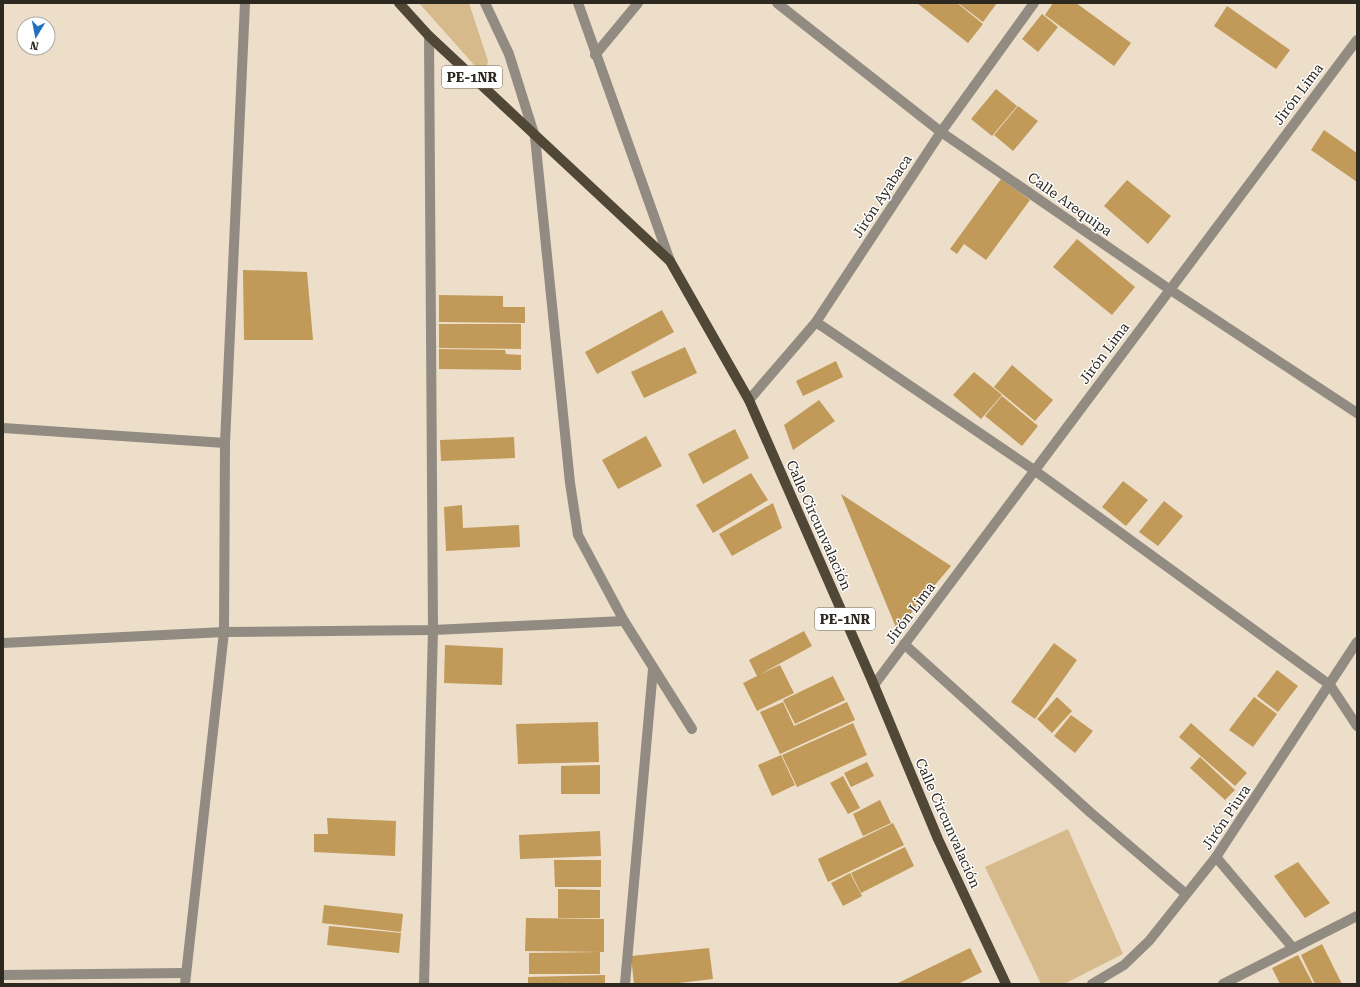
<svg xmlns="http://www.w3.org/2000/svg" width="1360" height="987" viewBox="0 0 1360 987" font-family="'Roboto Serif',serif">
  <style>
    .green { fill: #d7ba8c }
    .building { fill: #c19959 }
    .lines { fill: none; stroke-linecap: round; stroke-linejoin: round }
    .minor { stroke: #918b82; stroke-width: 10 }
    .major { stroke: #514737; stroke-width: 10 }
    .labels { text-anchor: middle; stroke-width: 3; stroke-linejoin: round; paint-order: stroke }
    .shield { fill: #fff; stroke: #6d6963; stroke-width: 1 }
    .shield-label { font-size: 13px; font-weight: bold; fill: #2e2920 }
    .street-label { font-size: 14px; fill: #2e2920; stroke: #fff }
  </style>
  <rect width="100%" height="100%" fill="#ecdec8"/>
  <!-- green -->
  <g class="green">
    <polygon points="419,3 469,3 488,61 484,76"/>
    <polygon points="1068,829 1123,954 1064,984 1041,984 985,867"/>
  </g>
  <!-- building -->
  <g class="building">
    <polygon points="917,3 957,3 983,24 968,43"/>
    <polygon points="958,3 997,3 983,22"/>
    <polygon points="1053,3 1076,3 1131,43 1114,66 1045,15"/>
    <polygon points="1227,6 1290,50 1276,69 1214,26"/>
    <polygon points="1042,14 1058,27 1038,52 1022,39"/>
    <polygon points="996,89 1017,106 992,136 971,119"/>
    <polygon points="1018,106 1038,121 1013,151 994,135"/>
    <polygon points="1324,130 1357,153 1357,182 1311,150"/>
    <polygon points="1001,179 1030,200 986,260 964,244 957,254 950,249"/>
    <polygon points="1127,180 1171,216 1148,244 1104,206"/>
    <polygon points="1077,239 1135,287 1112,315 1053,267"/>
    <polygon points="243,270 307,272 313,340 244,340"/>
    <polygon points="439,295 503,296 503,307 525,307 525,323 439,322"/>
    <polygon points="662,310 674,332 597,374 585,352"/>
    <polygon points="439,324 521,324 521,349 439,348"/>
    <polygon points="685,347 697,373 644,398 631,372"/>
    <polygon points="439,349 505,350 506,354 521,355 521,370 439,369"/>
    <polygon points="836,361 843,377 803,396 796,381"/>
    <polygon points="1012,365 1053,400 1035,421 994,387"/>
    <polygon points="974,372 1002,395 981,419 953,395"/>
    <polygon points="1002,396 1038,426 1022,446 985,416"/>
    <polygon points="819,400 835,421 793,450 784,425"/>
    <polygon points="735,429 749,458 703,484 688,454"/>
    <polygon points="646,436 662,466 618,489 602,460"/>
    <polygon points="514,437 515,458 441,461 440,440"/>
    <polygon points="751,473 768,500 713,533 696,505"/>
    <polygon points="1123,481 1148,500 1126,526 1102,507"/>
    <polygon points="841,494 951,566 897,630"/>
    <polygon points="1164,501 1183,516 1158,546 1139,532"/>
    <polygon points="773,503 782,528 732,556 719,534"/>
    <polygon points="462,505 463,528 519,525 520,547 446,551 444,507"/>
    <polygon points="804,631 812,646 759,675 780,665 794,693 757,711 743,683 757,676 749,660"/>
    <polygon points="1054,643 1077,660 1035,719 1011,702"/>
    <polygon points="445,645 503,648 502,685 444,683"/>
    <polygon points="1277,670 1298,686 1278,712 1257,696"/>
    <polygon points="833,676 845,700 795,724 783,700"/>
    <polygon points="1057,697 1072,711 1052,733 1037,719"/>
    <polygon points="1254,697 1277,714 1253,747 1229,730"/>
    <polygon points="783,702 794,726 847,702 855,720 780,754 760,712"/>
    <polygon points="1071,715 1093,731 1075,753 1054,736"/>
    <polygon points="598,722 599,762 518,764 516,724"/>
    <polygon points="853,723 867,755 797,787 782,755"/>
    <polygon points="1191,723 1247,773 1235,786 1179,737"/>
    <polygon points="781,755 795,785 772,796 758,765"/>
    <polygon points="1200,757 1235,790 1225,800 1190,768"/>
    <polygon points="867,762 874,776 851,787 844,773"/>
    <polygon points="600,765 600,794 561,794 561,766"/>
    <polygon points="843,776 860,808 848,814 830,783"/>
    <polygon points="880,800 891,823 863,836 853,814"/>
    <polygon points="327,818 396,821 395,856 314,852 314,834 328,834"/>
    <polygon points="893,823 904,845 828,882 818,859"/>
    <polygon points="600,831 601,856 520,859 519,835"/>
    <polygon points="905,847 914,866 861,893 851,873"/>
    <polygon points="554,860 601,860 601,887 555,887"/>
    <polygon points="1298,862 1330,903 1305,918 1274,876"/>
    <polygon points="850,873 862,896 843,906 831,883"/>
    <polygon points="558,889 600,890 600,918 558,918"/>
    <polygon points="324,905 403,914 401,932 322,923"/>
    <polygon points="526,918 604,919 604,952 525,951"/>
    <polygon points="329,926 401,933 399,953 327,945"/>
    <polygon points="1322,944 1342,984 1315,984 1301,955"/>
    <polygon points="709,948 713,979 670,984 634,984 631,956"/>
    <polygon points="970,948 982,972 958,984 896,984"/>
    <polygon points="600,952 600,974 529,974 529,953"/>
    <polygon points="1298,955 1313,984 1280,984 1272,968"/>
    <polygon points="605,975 605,984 528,984 528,977"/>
  </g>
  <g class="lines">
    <!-- minor -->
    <g class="minor">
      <polyline points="485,3 509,54 535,137 570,483 578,535 624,621 692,729"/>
      <polyline points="578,3 670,261"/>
      <polyline points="777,3 941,132 1169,289 1357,413"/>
      <polyline points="595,55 638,3"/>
      <polyline points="816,322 1034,470 1330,685 1357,726"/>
      <polyline points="749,400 816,322 941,132 1034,3"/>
      <polyline points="3,428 225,443"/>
      <polyline points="3,643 224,632 433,630 624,621"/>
      <polyline points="904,644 1091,813 1186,894"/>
      <polyline points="874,685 1357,40"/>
      <polyline points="1216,857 1293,948"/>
      <polyline points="3,975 185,973"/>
      <polyline points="185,984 224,632 225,443 245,3"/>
      <polyline points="424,984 433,630 429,36"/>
      <polyline points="625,984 653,669"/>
      <polyline points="1092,984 1124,965 1149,941 1216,857 1357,642"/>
      <polyline points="1223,984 1357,916"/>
    </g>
    <!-- major -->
    <polyline class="major" points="399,3 429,36 670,261 749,400 874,685 938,839 1006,984"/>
  </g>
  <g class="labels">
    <!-- shield labels -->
    <g class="shield">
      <rect x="442" y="66" width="60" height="22" rx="3"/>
      <rect x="815" y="608" width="60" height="22" rx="3"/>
    </g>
    <g class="shield-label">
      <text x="472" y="82">PE-1NR</text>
      <text x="845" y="624">PE-1NR</text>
    </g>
    <!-- street labels -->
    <g class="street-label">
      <text transform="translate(1298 94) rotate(-53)" y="5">Jirón Lima</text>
      <text transform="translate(882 196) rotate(-57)" y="5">Jirón Ayabaca</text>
      <text transform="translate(1070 204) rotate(35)" y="5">Calle Arequipa</text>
      <text transform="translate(1104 353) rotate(-53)" y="5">Jirón Lima</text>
      <text transform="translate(819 525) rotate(66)" y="5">Calle Circunvalación</text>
      <text transform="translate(910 613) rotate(-53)" y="5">Jirón Lima</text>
      <text transform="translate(1226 817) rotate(-56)" y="5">Jirón Piura</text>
      <text transform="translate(948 823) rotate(66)" y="5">Calle Circunvalación</text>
    </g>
  </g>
  <!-- border -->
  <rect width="1360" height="987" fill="none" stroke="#2e2920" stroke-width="8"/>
  <!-- north arrow -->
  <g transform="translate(36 36) rotate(190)"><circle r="19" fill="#ffffff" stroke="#aba9a6"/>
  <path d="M0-3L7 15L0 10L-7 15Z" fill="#2171c0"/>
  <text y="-6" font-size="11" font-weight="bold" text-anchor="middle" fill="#2e2920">N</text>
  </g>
</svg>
